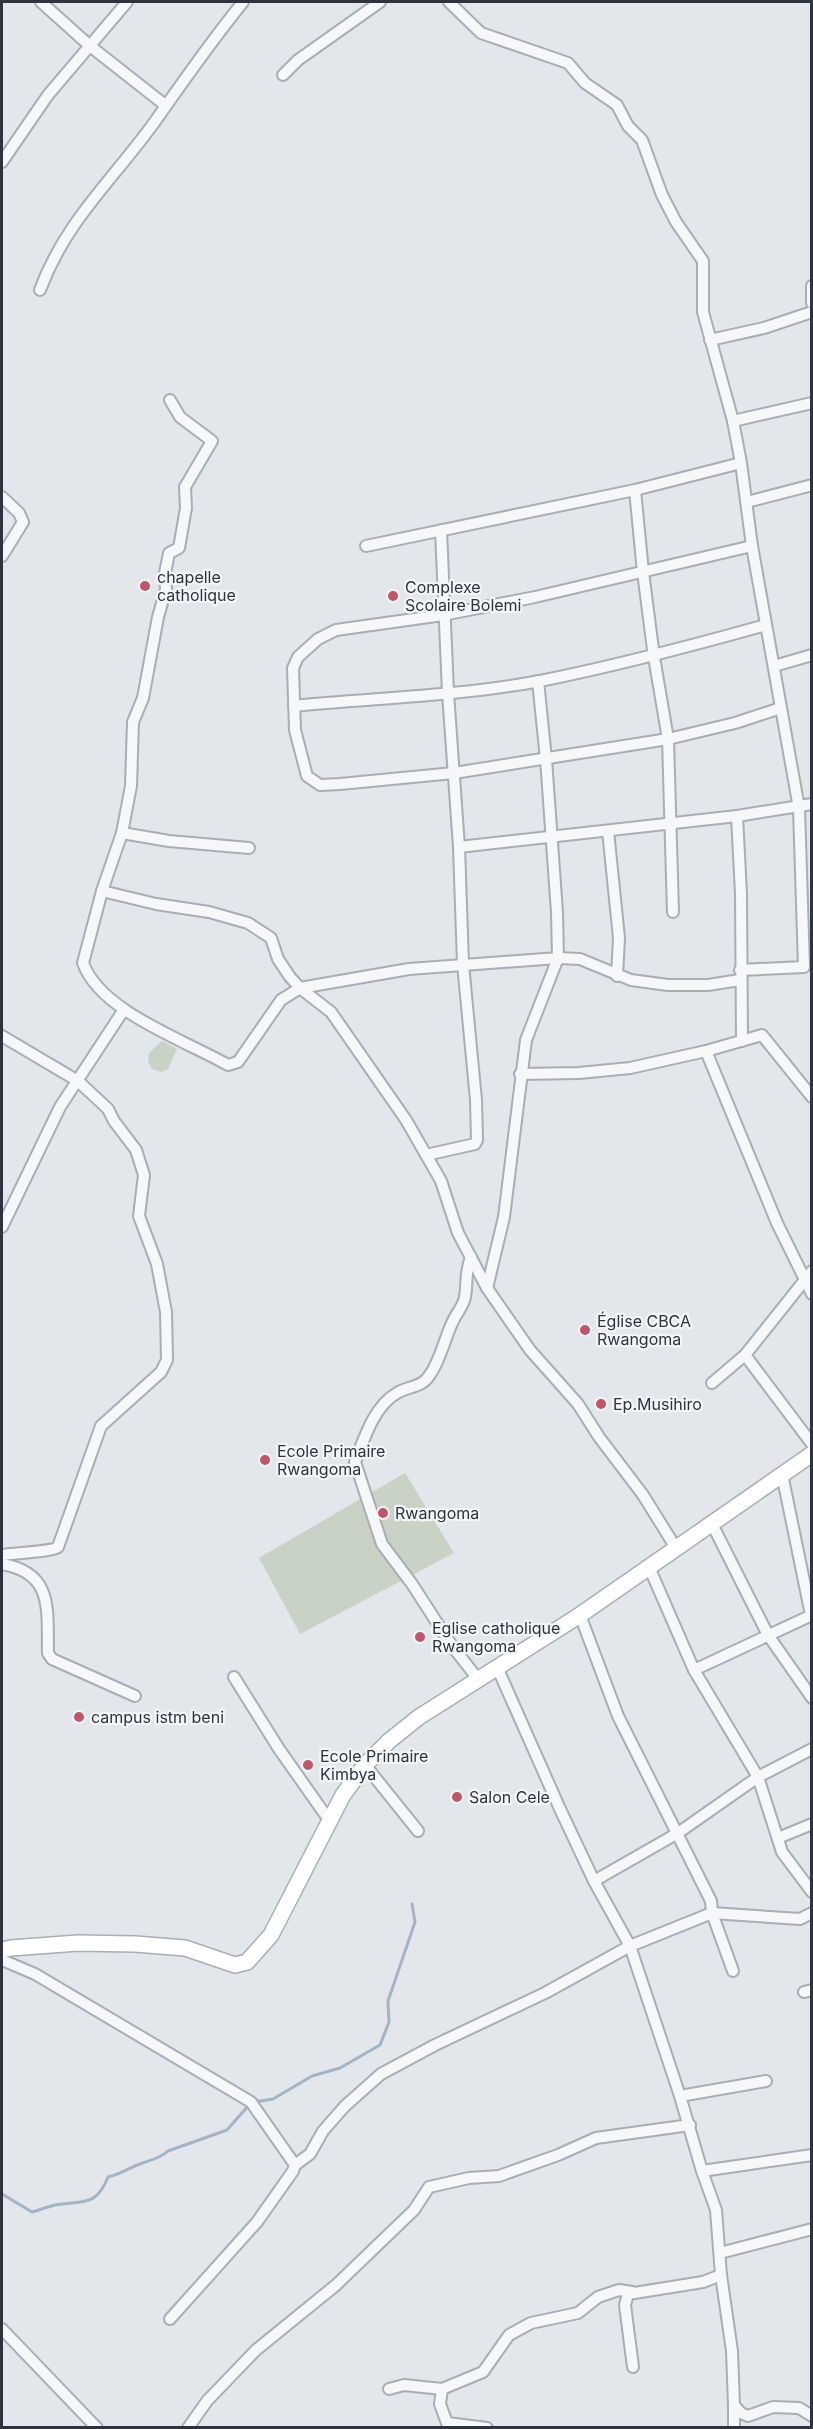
<svg xmlns="http://www.w3.org/2000/svg" width="813" height="2429" viewBox="0 0 813 2429" font-family="Inter,sans-serif">
  <style>
    .pitch { fill: #c9d3c5 }
    .lines { fill: none; stroke-linecap: round; stroke-linejoin: round }
    .stream { stroke: #a2b4c6; stroke-width: 3 }
    .street-casing { stroke: #a9adb4; stroke-width: 14 }
    .secondary-casing { stroke: #a9adb4; stroke-width: 18 }
    .street { stroke: #f5f7f8; stroke-width: 10 }
    .secondary { stroke: #fff; stroke-width: 15 }
    .poi-dot { fill: #c15668; stroke: #f3f5f7; stroke-width: 2 }
    .labels { text-anchor: middle; stroke-width: 4.5; stroke-linejoin: round; paint-order: stroke }
    .poi-label { font-size: 16px; fill: #2d3440; stroke: #f3f5f7; text-anchor: start }
  </style>
  <rect width="100%" height="100%" fill="#e3e6ea"/>
  <!-- pitch -->
  <g class="pitch">
    <polygon points="162,1041 177,1049 168,1069 161,1072 152,1069 148,1061 149,1053"/>
    <polygon points="405,1473 454,1553 300,1634 259,1558"/>
  </g>
  <g class="lines">
    <!-- stream -->
    <g class="stream">
      <polyline points="254,2102 273,2099 312,2076 340,2068 380,2045 389,2022 388,2001 415,1922 412,1904"/>
      <path d="M2 2194 32 2212C39 2210 47 2207 55 2205 82 2200 96 2208 108 2177 122 2174 128 2168 140 2164 150 2160 159 2159 168 2151L227 2130 249 2105"/>
    </g>
    <defs>
      <g id="street">
        <polyline points="41,2 90,46 165,105"/>
        <polyline points="449,2 481,33 568,63 585,83 617,105 628,126 642,140 662,195 676,222 703,261 703,312 733,421 741,463 752,546 799,808 804,967 740,970"/>
        <polyline points="283,75 298,60 380,2"/>
        <polyline points="2,162 48,95 127,2"/>
        <polyline points="812,286 812,303"/>
        <path d="M40 290C66 220 114 179 156 120 184 80 212 40 243 2"/>
        <polyline points="710,340 764,328 812,312"/>
        <path d="M170 400 180 417 212 441 185 487 186 508 179 548 169 553 165 573 166 589 158 617 143 698 133 722 131 786 122 833 102 891 83 963C100 1011 184 1040 228 1065L238 1062 281 1000 300 988 331 1012 406 1120 441 1181 458 1233 487 1288 530 1350 578 1404 599 1437 643 1495 676 1548"/>
        <polyline points="733,421 812,403"/>
        <polyline points="635,490 643,572 654,657 668,739 673,912"/>
        <polyline points="2,497 19,513 23,522 2,556"/>
        <polyline points="747,502 812,485"/>
        <polyline points="366,546 635,490 741,463"/>
        <polyline points="752,546 535,597 443,615 336,630 318,639 298,657 293,668 295,730 307,776 320,785 340,784 454,773 668,739 735,723 781,708"/>
        <polyline points="774,666 812,655"/>
        <path d="M294 706C375 698 459 696 540 681 616 666 691 646 766 625"/>
        <polyline points="737,816 741,894 742,1041"/>
        <polyline points="608,831 619,938 617,976"/>
        <polyline points="122,833 169,841 249,848"/>
        <polyline points="459,847 737,816 812,804"/>
        <polyline points="102,891 156,904 209,912 248,923 271,938 278,959 290,977 300,988 409,969 558,958 580,959 631,980 668,985 708,985 740,980"/>
        <path d="M2 1036 78 1081 108 1109 114 1121 136 1150 144 1175 139 1216 157 1264 166 1312 167 1360 161 1372 101 1426 58 1547C52 1552 13 1553 2 1555"/>
        <polyline points="520,1074 579,1073 630,1068 706,1051"/>
        <polyline points="812,1097 762,1035 706,1051 777,1223 812,1294"/>
        <polyline points="426,1155 475,1144 477,1140 476,1100 463,964 459,847 448,693 441,530"/>
        <polyline points="2,1227 60,1107 123,1011"/>
        <path d="M471 1257C464 1276 468 1280 465 1297 464 1305 456 1314 453 1321 444 1339 441 1360 429 1376 421 1388 408 1386 397 1393 374 1406 364 1439 355 1462L382 1544 412 1584 452 1646 478 1679"/>
        <polyline points="487,1288 504,1217 526,1040 558,958 557,912 546,759 538,681"/>
        <polyline points="745,1355 812,1444"/>
        <polyline points="712,1383 745,1355 812,1271"/>
        <polyline points="782,1474 811,1615"/>
        <polyline points="711,1522 768,1635 812,1698"/>
        <path d="M2 1564C54 1573 47 1610 48 1653L52 1659 135 1696"/>
        <polyline points="649,1567 694,1670 758,1777 782,1852 812,1892"/>
        <polyline points="580,1615 618,1716 711,1901 712,1913 733,1971"/>
        <polyline points="497,1667 560,1809 594,1881 630,1946 680,2096 702,2171 716,2210 721,2275 732,2351 734,2405 741,2413 748,2416 773,2407 799,2408 812,2416"/>
        <polyline points="694,1670 812,1615"/>
        <polyline points="234,1677 279,1749 329,1820"/>
        <polyline points="365,1765 418,1831"/>
        <polyline points="778,1838 812,1824"/>
        <polyline points="594,1881 678,1833 758,1777 812,1749"/>
        <polyline points="2,1960 35,1974 251,2102 295,2165"/>
        <polyline points="804,1992 812,1990"/>
        <polyline points="680,2096 766,2081"/>
        <polyline points="702,2171 812,2155"/>
        <polyline points="720,2253 812,2229"/>
        <polyline points="170,2319 257,2222 293,2171 295,2165 310,2154 323,2131 345,2106 381,2074 435,2045 545,1993 630,1946 712,1913 800,1919 812,1913"/>
        <polyline points="2,2329 97,2428"/>
        <polyline points="633,2367 625,2305 628,2294 703,2282 721,2275"/>
        <polyline points="389,2389 404,2385 442,2389 483,2372 509,2335 531,2323 578,2313 598,2297 619,2290 632,2292"/>
        <polyline points="442,2389 440,2404 447,2423 487,2428"/>
        <polyline points="188,2428 207,2401 256,2350 336,2285 414,2210 429,2187 469,2178 499,2176 558,2155 596,2138 690,2125"/>
        <polyline points="734,2428 734,2405"/>
      </g>
      <polyline id="secondary" points="2,1950 11,1948 78,1943 135,1944 185,1948 235,1965 247,1962 271,1935 343,1795 365,1765 389,1741 419,1717 580,1615 812,1454"/>
    </defs>
    <!-- street casing -->
    <use href="#street" class="street-casing"/>
    <!-- secondary casing -->
    <use href="#secondary" class="secondary-casing"/>
    <!-- street -->
    <use href="#street" class="street"/>
    <!-- secondary -->
    <use href="#secondary" class="secondary"/>
  </g>
  <!-- markers -->
  <g class="poi-dot">
    <circle cx="145" cy="586" r="6"/>
    <circle cx="393" cy="596" r="6"/>
    <circle cx="585" cy="1330" r="6"/>
    <circle cx="601" cy="1404" r="6"/>
    <circle cx="265" cy="1460" r="6"/>
    <circle cx="383" cy="1513" r="6"/>
    <circle cx="420" cy="1637" r="6"/>
    <circle cx="79" cy="1717" r="6"/>
    <circle cx="308" cy="1765" r="6"/>
    <circle cx="457" cy="1797" r="6"/>
  </g>
  <g class="labels">
    <!-- poi labels -->
    <g class="poi-label">
      <text x="157" y="583">chapelle<tspan x="157" dy="18">catholique</tspan></text>
      <text x="405" y="593">Complexe<tspan x="405" dy="18">Scolaire Bolemi</tspan></text>
      <text x="597" y="1327">Église CBCA<tspan x="597" dy="18">Rwangoma</tspan></text>
      <text x="613" y="1410">Ep.Musihiro</text>
      <text x="277" y="1457">Ecole Primaire<tspan x="277" dy="18">Rwangoma</tspan></text>
      <text x="395" y="1519">Rwangoma</text>
      <text x="432" y="1634">Eglise catholique<tspan x="432" dy="18">Rwangoma</tspan></text>
      <text x="91" y="1723">campus istm beni</text>
      <text x="320" y="1762">Ecole Primaire<tspan x="320" dy="18">Kimbya</tspan></text>
      <text x="469" y="1803">Salon Cele</text>
    </g>
  </g>
  <!-- border -->
  <rect width="813" height="2429" fill="none" stroke="#2d3440" stroke-width="6"/>
</svg>
